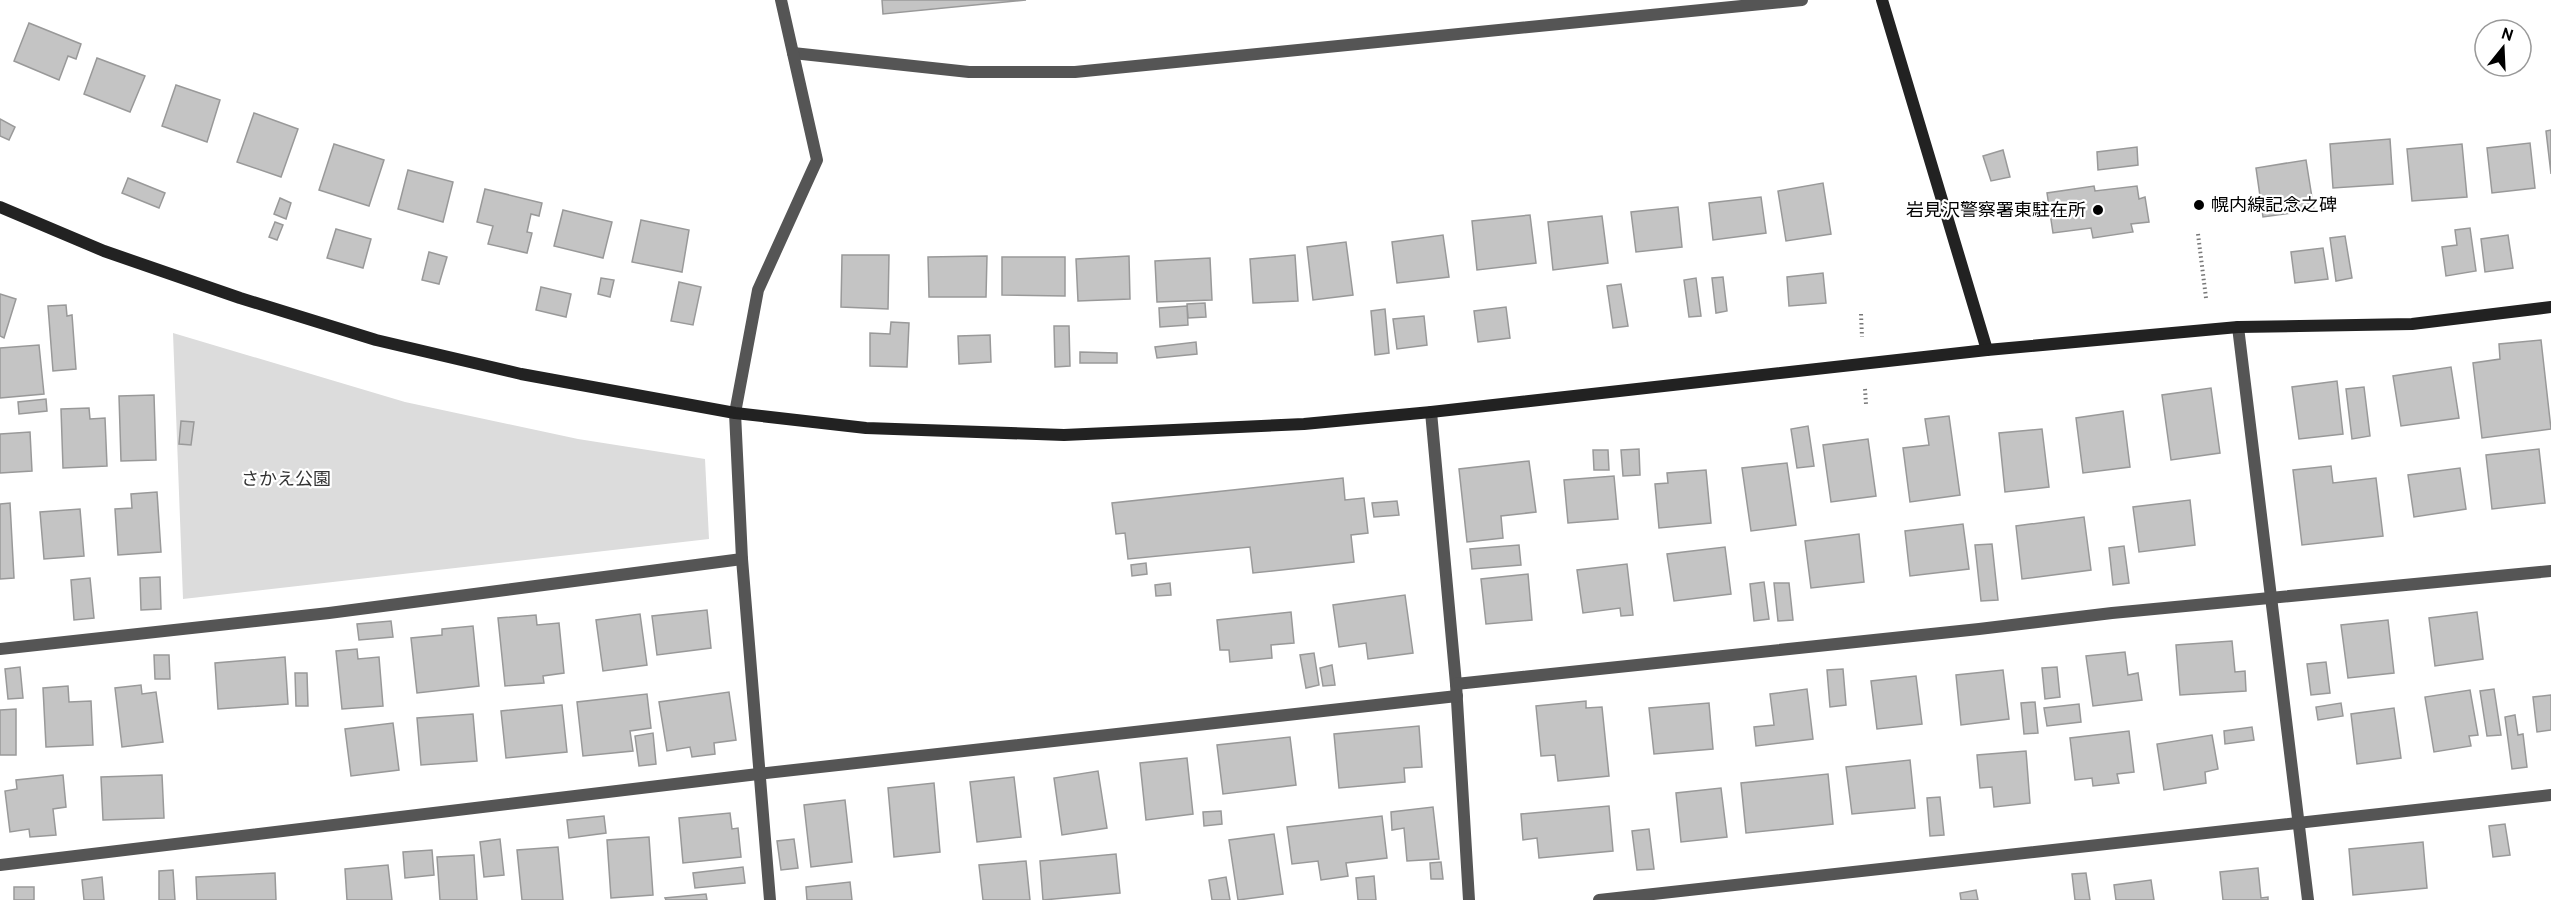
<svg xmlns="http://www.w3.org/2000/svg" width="2551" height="900" viewBox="0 0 2551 900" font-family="Overpass,'Noto Sans JP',sans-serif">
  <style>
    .green { fill: #dcdcdc }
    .building { fill: #c4c4c4; stroke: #999; stroke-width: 1.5 }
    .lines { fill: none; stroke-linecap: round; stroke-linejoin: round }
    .path { stroke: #777; stroke-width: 4; stroke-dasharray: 1.5 3; stroke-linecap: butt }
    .street { stroke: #555; stroke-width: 12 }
    .secondary { stroke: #222; stroke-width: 12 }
    .poi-dot { fill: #000; stroke: #fff; stroke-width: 2 }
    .labels { text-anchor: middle; stroke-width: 4.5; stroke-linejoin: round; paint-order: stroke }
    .poi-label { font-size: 18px; fill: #000; stroke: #fff; text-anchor: start }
    .park-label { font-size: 18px; fill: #333; stroke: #fff }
  </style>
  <rect width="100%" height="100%" fill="#fff"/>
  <!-- green -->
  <polygon class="green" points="173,333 405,402 578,439 705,459 709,539 183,599"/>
  <!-- building -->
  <g class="building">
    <polygon points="882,0 1026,0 883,14"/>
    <polygon points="29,23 81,44 76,59 68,56 59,80 14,61"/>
    <polygon points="97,58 145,76 130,112 84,94"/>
    <polygon points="176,85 220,100 207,142 162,126"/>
    <polygon points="254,113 298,129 281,177 237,162"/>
    <polygon points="0,119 15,127 9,140 0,136"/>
    <polygon points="2551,130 2551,174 2546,131"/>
    <polygon points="2390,139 2393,184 2333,188 2330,144"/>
    <polygon points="2530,143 2535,188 2492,193 2487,148"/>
    <polygon points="334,144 384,160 369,206 319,190"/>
    <polygon points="2462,144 2467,197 2412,201 2407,149"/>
    <polygon points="2137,147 2138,165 2098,170 2097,152"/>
    <polygon points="2003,150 2010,177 1991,181 1983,156"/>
    <polygon points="2306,160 2314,210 2263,217 2256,168"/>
    <polygon points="408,170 453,182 443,222 398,209"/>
    <polygon points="128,178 165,193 159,208 122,193"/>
    <polygon points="1823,183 1831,234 1786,241 1778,191"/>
    <polygon points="2094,186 2095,191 2137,186 2139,199 2145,197 2149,222 2131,224 2133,232 2093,238 2091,228 2053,233 2047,193"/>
    <polygon points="485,189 542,203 539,216 531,214 527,232 532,233 527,253 488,244 493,226 477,222"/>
    <polygon points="1761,197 1766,233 1713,240 1709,203"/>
    <polygon points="280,198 291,203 286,219 274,214"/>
    <polygon points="1678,207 1682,247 1636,252 1631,212"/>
    <polygon points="563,210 612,222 603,258 554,246"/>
    <polygon points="1530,215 1536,263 1477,270 1472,221"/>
    <polygon points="1602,216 1608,263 1553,270 1548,222"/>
    <polygon points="641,220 689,230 682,272 632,262"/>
    <polygon points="275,222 283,225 277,240 269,237"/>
    <polygon points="2470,228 2476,271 2446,276 2442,247 2457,245 2455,230"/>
    <polygon points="336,229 371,239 363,268 327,258"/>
    <polygon points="1443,235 1449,277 1397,283 1392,242"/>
    <polygon points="2508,235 2513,268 2485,272 2481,239"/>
    <polygon points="2345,236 2352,278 2336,281 2330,238"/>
    <polygon points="1346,242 1353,295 1313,300 1307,247"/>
    <polygon points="2323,248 2328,279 2295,283 2291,252"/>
    <polygon points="429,252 447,257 439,284 422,280"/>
    <polygon points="842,255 889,255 888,309 841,307"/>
    <polygon points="1295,255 1298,301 1253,303 1250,259"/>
    <polygon points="987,256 986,297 929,297 928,257"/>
    <polygon points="1129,256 1130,299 1078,301 1076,259"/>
    <polygon points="1002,257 1065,257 1065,296 1002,295"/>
    <polygon points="1210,258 1212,300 1157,302 1155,261"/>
    <polygon points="1823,273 1826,303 1789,306 1787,277"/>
    <polygon points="1723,277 1727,311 1716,313 1712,278"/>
    <polygon points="601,278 614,280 610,297 598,294"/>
    <polygon points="1696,278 1701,316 1689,317 1684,280"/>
    <polygon points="679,282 701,287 693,325 671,321"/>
    <polygon points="1621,284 1628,326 1613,328 1607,286"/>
    <polygon points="541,287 571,294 566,317 536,310"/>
    <polygon points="0,294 16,299 4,338 0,336"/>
    <polygon points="1205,303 1206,317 1188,318 1187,304"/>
    <polygon points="66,305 67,316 72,315 76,369 53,371 48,306"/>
    <polygon points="1187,306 1188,325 1160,327 1159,308"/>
    <polygon points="1506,307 1510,338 1478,342 1474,311"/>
    <polygon points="1385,309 1389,353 1375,355 1371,311"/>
    <polygon points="1424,316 1427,345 1397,349 1393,319"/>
    <polygon points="891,322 909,323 907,367 870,366 870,333 890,334"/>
    <polygon points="1054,326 1069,326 1070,366 1055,367"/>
    <polygon points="990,335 991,362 959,364 958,336"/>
    <polygon points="2541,340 2551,429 2482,438 2473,363 2500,359 2499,344"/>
    <polygon points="1196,342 1197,354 1157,358 1155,347"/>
    <polygon points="39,345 44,394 0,398 0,348"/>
    <polygon points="1080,352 1117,353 1117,363 1080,363"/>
    <polygon points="2451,367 2459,418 2401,426 2393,376"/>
    <polygon points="2337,381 2343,434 2299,439 2292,387"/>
    <polygon points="2364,387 2370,436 2352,439 2346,389"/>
    <polygon points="2211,388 2220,453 2171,460 2162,395"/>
    <polygon points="154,395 156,460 121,461 119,396"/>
    <polygon points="46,399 47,411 19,414 18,402"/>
    <polygon points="89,408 90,419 105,418 107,466 63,468 61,409"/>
    <polygon points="2123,411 2130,467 2083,473 2076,418"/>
    <polygon points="1949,416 1960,495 1910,502 1903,448 1929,445 1925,419"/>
    <polygon points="181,421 194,422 191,445 179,444"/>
    <polygon points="1808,426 1814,466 1797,468 1791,429"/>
    <polygon points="2042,429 2049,487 2005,492 1999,433"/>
    <polygon points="30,432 32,471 0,473 0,434"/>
    <polygon points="1868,439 1876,496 1831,502 1823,445"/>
    <polygon points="1639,449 1640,475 1623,476 1621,450"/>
    <polygon points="2539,449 2545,503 2492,509 2486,455"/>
    <polygon points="1593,450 1608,450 1609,470 1594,470"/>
    <polygon points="1529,461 1536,512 1501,516 1503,538 1467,542 1459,469"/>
    <polygon points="1787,463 1796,525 1751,531 1742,468"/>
    <polygon points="2331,466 2333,483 2376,478 2383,536 2302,545 2293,470"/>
    <polygon points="2460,468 2466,509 2414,517 2408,475"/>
    <polygon points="1706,470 1711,523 1659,528 1655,484 1668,483 1667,473"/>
    <polygon points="1614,476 1618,519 1568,523 1564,480"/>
    <polygon points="1343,478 1345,500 1364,498 1368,533 1351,535 1354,562 1253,573 1250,547 1128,559 1125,533 1116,534 1112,503"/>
    <polygon points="157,492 161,552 118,555 115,509 132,508 131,494"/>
    <polygon points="2190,500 2195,545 2139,552 2133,507"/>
    <polygon points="1397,501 1399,515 1374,517 1372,503"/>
    <polygon points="10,503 14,578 0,579 0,504"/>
    <polygon points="80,509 84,556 44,559 40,512"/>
    <polygon points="2084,517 2091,570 2022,579 2016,526"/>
    <polygon points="1963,524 1969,569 1910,576 1905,531"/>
    <polygon points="1859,534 1864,582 1811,588 1805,541"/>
    <polygon points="1992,544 1998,600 1981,601 1975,545"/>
    <polygon points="1519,545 1521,565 1472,569 1470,549"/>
    <polygon points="2124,546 2129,583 2113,585 2109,548"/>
    <polygon points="1725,547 1731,594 1674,601 1667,554"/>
    <polygon points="1146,563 1147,574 1132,576 1131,565"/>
    <polygon points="1627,564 1633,615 1621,616 1620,608 1583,613 1577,570"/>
    <polygon points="1528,574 1532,620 1486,624 1481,579"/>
    <polygon points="160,577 161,609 141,610 140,578"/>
    <polygon points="90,578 94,618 74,620 71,580"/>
    <polygon points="1764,582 1769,619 1754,621 1750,584"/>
    <polygon points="1170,583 1171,595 1156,596 1155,585"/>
    <polygon points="1774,583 1789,583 1793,620 1778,621"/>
    <polygon points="1405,595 1413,653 1368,659 1366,643 1339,647 1333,605"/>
    <polygon points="707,610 711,648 657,655 652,616"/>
    <polygon points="1291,612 1294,643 1271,645 1272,658 1230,662 1229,650 1220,650 1217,620"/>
    <polygon points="2477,612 2483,659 2435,666 2429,618"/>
    <polygon points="640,614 647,665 603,671 596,620"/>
    <polygon points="536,615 537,625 559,623 564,673 543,676 544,683 505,686 498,618"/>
    <polygon points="2388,620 2394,673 2348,678 2341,625"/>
    <polygon points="391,621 393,637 359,640 357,624"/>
    <polygon points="473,626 479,686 417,693 411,638 442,635 442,629"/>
    <polygon points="2232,641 2235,672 2245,671 2246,691 2180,695 2176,645"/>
    <polygon points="357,649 358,659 379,657 383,706 342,709 336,651"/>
    <polygon points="2125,652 2128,675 2138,673 2142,700 2093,706 2086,656"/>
    <polygon points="1314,653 1319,685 1306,688 1300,655"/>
    <polygon points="154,655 169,655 170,679 155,679"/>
    <polygon points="285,657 288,704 218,709 215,663"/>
    <polygon points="2326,662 2330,693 2311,695 2307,664"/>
    <polygon points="1332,665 1335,685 1323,686 1320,668"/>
    <polygon points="20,667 23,698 8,699 5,669"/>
    <polygon points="2057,667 2060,697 2045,699 2042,668"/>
    <polygon points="1843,669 1846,705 1830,707 1827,670"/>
    <polygon points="2003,670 2009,719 1961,725 1956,675"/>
    <polygon points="295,673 307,673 308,706 296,706"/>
    <polygon points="1916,676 1922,724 1877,729 1871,681"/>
    <polygon points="141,685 142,694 156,692 163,742 122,747 115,688"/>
    <polygon points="68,686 69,702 91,701 93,745 46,747 43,688"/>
    <polygon points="1807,689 1813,739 1756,746 1754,727 1774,725 1770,694"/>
    <polygon points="2494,689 2501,735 2487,736 2480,691"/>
    <polygon points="2470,690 2478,735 2469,736 2471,746 2434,752 2425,697"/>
    <polygon points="729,692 736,740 714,743 715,754 692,757 690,747 667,751 659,702"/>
    <polygon points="647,694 651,728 630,731 633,751 583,756 577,702"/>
    <polygon points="2551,695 2551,730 2537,732 2533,697"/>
    <polygon points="1586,701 1586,708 1602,707 1609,776 1558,781 1555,755 1541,756 1536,706"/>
    <polygon points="2035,702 2038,733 2024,734 2021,703"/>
    <polygon points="1709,703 1713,749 1654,754 1649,708"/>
    <polygon points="2341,703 2343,716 2318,720 2316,707"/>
    <polygon points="2079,704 2081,722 2047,726 2044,708"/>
    <polygon points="562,705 567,752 506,758 501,711"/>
    <polygon points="2394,708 2401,758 2357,764 2351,714"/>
    <polygon points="16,709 16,755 0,755 0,710"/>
    <polygon points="473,714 477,761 421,765 417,718"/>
    <polygon points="2515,715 2518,735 2523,734 2527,767 2512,769 2505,717"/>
    <polygon points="393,723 399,770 351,776 345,729"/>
    <polygon points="1419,726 1422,767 1404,768 1405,782 1339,788 1334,734"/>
    <polygon points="2252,727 2254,740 2225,744 2224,731"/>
    <polygon points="2129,731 2134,772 2117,774 2119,783 2093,786 2092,778 2075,780 2070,738"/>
    <polygon points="653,733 656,764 639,766 635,736"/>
    <polygon points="2212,735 2218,769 2205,772 2206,783 2164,790 2157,744"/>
    <polygon points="1290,737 1296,785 1223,794 1217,745"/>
    <polygon points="2026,751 2030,803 1994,807 1992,787 1980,788 1977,755"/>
    <polygon points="1187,758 1193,814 1146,820 1140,763"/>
    <polygon points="1910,760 1915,808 1852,814 1846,767"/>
    <polygon points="1098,771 1107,828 1062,835 1054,778"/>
    <polygon points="1828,774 1833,824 1746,833 1741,783"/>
    <polygon points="63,775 66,807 53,809 56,835 30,837 29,829 10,832 5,791 17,789 16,780"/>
    <polygon points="162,775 164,818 103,820 101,777"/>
    <polygon points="1014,777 1021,837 977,842 970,782"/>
    <polygon points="934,783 940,852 894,857 888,788"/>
    <polygon points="1721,788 1727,837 1681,842 1676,793"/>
    <polygon points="1940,797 1944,835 1930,836 1927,798"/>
    <polygon points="845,800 852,862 811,867 804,805"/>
    <polygon points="1609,806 1613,851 1539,858 1537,838 1523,840 1521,814"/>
    <polygon points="1433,807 1439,859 1407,861 1404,828 1392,830 1391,812"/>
    <polygon points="1221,811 1222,824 1204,826 1203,812"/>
    <polygon points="730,813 732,829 738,828 741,857 683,863 679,818"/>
    <polygon points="604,816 606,833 569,838 567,820"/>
    <polygon points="1382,816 1387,858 1346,863 1348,876 1321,880 1318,861 1292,864 1287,827"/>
    <polygon points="2505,824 2510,855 2493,857 2489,826"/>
    <polygon points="1649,829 1654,869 1637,870 1632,831"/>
    <polygon points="1274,834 1283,894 1238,900 1229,840"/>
    <polygon points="649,837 653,895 611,898 607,840"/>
    <polygon points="500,839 504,875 484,877 480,842"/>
    <polygon points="794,839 798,868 781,870 777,841"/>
    <polygon points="2423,842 2427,888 2353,895 2349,849"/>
    <polygon points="558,847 563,900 522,900 517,850"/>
    <polygon points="432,850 434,875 405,878 403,852"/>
    <polygon points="1116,854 1120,893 1043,900 1040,861"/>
    <polygon points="474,855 477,900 440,900 437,857"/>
    <polygon points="1026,861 1030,900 983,900 979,865"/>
    <polygon points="1441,862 1443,879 1431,879 1430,863"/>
    <polygon points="388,865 392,900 347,900 345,869"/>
    <polygon points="743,867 745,883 695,888 693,873"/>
    <polygon points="2258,868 2261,898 2268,897 2268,900 2223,900 2220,872"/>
    <polygon points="173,870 175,900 159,900 159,871"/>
    <polygon points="275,873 276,900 197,900 196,877"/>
    <polygon points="2086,873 2090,900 2075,900 2072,874"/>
    <polygon points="1374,876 1376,900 1358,900 1356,878"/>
    <polygon points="102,877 104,900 84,900 82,880"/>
    <polygon points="1226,877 1230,900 1212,900 1209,880"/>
    <polygon points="2151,880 2154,900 2116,900 2114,885"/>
    <polygon points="850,882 852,900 807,900 806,887"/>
    <rect x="14" y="887" width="20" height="13"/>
    <polygon points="1976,890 1978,900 1961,900 1960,893"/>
    <polygon points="706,894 707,900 666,900 665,898"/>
  </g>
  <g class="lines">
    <!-- path -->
    <g class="path">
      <polyline points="2198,234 2206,298"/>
      <polyline points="1861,314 1862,337"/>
      <polyline points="1865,389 1866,404"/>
    </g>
    <!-- street -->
    <g class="street">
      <polyline points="793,53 969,72 1075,72 1802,0"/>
      <polyline points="2238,327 2308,900"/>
      <polyline points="1431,412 1456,684 1469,900"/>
      <polyline points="742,559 770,900"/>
      <polyline points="0,649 329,613 742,559 735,413 758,290 817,160 781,0"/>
      <polyline points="1456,684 1979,629 2112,613 2551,571"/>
      <polyline points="0,865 758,774 1457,696"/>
      <polyline points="1599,900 2551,795"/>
    </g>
    <!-- secondary -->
    <g class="secondary">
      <polyline points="1882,0 1987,350"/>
      <polyline points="0,207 104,251 240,298 376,340 521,374 735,413 866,428 1064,435 1304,424 1431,412 1987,350 2238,327 2412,324 2551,307"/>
    </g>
  </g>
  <!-- markers -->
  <g class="poi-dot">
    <circle cx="2199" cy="205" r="6"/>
    <circle cx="2098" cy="210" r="6"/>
  </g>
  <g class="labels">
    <!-- poi labels -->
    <g class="poi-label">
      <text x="2211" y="211">幌内線記念之碑</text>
      <text x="2086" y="216" text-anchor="end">岩見沢警察署東駐在所</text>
    </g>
    <!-- park labels -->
    <g class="park-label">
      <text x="286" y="485">さかえ公園</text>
    </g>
  </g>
  <!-- north arrow -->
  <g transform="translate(2503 48) rotate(18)"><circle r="28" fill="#ffffff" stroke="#999999" stroke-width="1.5"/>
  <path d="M0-4.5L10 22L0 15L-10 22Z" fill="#000000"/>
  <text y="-9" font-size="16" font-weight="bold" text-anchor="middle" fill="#000000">N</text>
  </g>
</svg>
